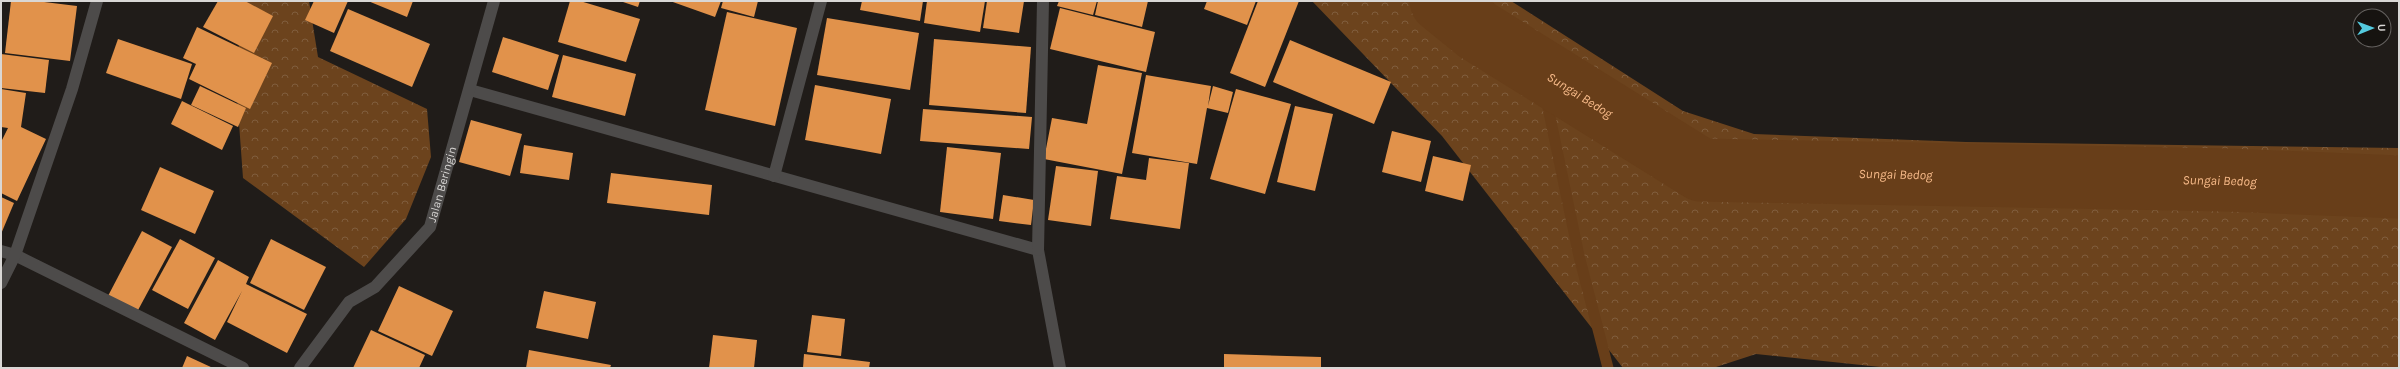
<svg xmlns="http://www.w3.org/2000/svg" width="2400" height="369" viewBox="0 0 2400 369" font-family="Karla,sans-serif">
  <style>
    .forest { fill: url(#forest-crowns) }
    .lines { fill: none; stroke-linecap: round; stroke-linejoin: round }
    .stream { stroke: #683e19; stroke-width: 11 }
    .river { stroke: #683e19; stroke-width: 63 }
    .building { fill: #e1924b }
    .street { stroke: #4d4b4a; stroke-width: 12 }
    .labels { text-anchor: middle; stroke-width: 4; stroke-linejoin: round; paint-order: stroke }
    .street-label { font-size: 12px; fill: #d9d7d5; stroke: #161310 }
    .water-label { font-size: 13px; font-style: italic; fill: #f7ba89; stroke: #161310 }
  </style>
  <defs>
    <pattern id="forest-crowns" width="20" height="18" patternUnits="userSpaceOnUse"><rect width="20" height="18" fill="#6c431d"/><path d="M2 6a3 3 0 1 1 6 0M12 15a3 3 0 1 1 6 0" fill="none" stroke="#805d3d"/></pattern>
  </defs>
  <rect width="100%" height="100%" fill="#201c19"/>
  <!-- forest -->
  <g class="forest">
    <polygon points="246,1 309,1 318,57 427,109 431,157 406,219 364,267 243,178 235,68"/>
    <polygon points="1312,1 1511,1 1683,111 1754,134 1966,142 2399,148 2399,368 1890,368 1756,354 1713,368 1623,368 1442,136"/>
  </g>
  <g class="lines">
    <!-- stream -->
    <polyline class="stream" points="1540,69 1579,256 1608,368"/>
    <!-- river -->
    <path class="river" id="s1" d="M1441 1 1478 31 1701 170 2228 180 2399 187"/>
  </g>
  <!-- building -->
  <g class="building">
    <polygon points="11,1 36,1 77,6 70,61 5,53"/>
    <polygon points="218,1 245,1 273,16 254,53 203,27"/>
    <polygon points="314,1 348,1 334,33 305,20"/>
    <polygon points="368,1 413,1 407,17"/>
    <polygon points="570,1 580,1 640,19 626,62 558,42"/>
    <polygon points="620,1 640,1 638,7"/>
    <polygon points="670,1 721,1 715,17"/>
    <polygon points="723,1 758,1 754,17 721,8"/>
    <polygon points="862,1 923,1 920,21 860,10"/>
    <polygon points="927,1 985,1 980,32 924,23"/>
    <polygon points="987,1 1024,1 1019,33 983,28"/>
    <polygon points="1059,1 1097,1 1093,15 1057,6"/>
    <polygon points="1098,1 1148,1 1142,27 1095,15"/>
    <polygon points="1207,1 1256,1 1247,25 1204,9"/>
    <polygon points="1258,1 1299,1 1265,87 1230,73"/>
    <polygon points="1060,8 1155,32 1146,72 1050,49"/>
    <polygon points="348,9 430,44 412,87 330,51"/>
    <polygon points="727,12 797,28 775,126 705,110"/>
    <polygon points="827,18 919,33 910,90 817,75"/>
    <polygon points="197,27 272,63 250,109 189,79 196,64 183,58"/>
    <polygon points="503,37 559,55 548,90 492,72"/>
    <polygon points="118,39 192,64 181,99 106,73"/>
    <polygon points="934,39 1031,47 1026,113 929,105"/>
    <polygon points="1290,40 1391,82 1374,124 1273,82"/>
    <polygon points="1,54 49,60 45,93 1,88"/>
    <polygon points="563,55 636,74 625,116 552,97"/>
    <polygon points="1098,65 1142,73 1122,174 1044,159 1052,118 1087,124"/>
    <polygon points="1146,75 1211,86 1208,106 1213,86 1233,92 1228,113 1207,108 1197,164 1132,153"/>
    <polygon points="815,85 891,99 881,154 805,140"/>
    <polygon points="200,86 246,108 238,127 191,105"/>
    <polygon points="1,89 26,93 21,127 46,139 17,201 1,193 1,142 8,128 1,127"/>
    <polygon points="1236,89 1291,104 1265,194 1210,179"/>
    <polygon points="182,101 233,126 222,150 171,124"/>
    <polygon points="1295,106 1333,114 1315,191 1277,182"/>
    <polygon points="923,109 1032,117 1029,149 920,141"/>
    <polygon points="471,120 522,134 510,176 459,162"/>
    <polygon points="1392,131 1431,141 1421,182 1382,172"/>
    <polygon points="524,145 573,153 569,180 520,173"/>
    <polygon points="947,147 1001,153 993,219 940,212"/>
    <polygon points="1433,156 1471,165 1463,201 1425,191"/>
    <polygon points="1149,158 1189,163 1180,229 1110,219 1117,176 1146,180"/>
    <polygon points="1056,166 1098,171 1091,226 1048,220"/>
    <polygon points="160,167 214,191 195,234 141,210"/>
    <polygon points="611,173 712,185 709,215 607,203"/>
    <polygon points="1003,195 1034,200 1031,225 999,221"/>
    <polygon points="1,197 14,203 1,234"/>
    <polygon points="142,231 172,247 137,312 108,296"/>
    <polygon points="180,239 215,258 188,309 152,290"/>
    <polygon points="271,239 326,267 304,310 250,283"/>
    <polygon points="218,260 249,277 246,284 307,314 287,353 227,322 242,291 215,340 184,323"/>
    <polygon points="399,286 453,311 432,356 378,331"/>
    <polygon points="544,291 596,302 588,339 536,328"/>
    <polygon points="812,315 845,319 841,356 807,352"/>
    <polygon points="371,330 425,355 419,368 353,368"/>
    <polygon points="713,335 757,340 754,368 709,368"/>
    <polygon points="529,350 611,365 610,368 526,368"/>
    <polygon points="804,354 870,362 869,368 803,368"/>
    <polygon points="1224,354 1321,357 1321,368 1224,368"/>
    <polygon points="187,356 213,368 182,368"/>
  </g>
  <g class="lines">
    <!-- street -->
    <g class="street">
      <polyline points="470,90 1038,250 1060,368"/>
      <polyline points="774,176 821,1"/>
      <polyline points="1038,250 1043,1"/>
      <polyline points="1,251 15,255 243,368"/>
      <polyline points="1,283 15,255 72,89 97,1"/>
      <path id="s2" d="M300 368 349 302 375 287 430 227 494 1"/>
    </g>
  </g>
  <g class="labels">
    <!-- street labels -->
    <g class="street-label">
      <text dy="4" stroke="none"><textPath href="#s2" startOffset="238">Jalan Beringin</textPath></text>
    </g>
    <!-- water labels -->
    <g class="water-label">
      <text dy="5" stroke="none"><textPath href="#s1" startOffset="168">Sungai Bedog</textPath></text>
      <text dy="5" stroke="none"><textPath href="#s1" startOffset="505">Sungai Bedog</textPath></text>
      <text dy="5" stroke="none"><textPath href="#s1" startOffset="829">Sungai Bedog</textPath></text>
    </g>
  </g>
  <!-- border -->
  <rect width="2400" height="369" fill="none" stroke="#d9d7d5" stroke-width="4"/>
  <!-- north arrow -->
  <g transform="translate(2372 28) rotate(89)"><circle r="19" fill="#161310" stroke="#64615f"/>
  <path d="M0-3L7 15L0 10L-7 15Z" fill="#54cade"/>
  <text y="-6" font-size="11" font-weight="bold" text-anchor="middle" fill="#d9d7d5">U</text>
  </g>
</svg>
